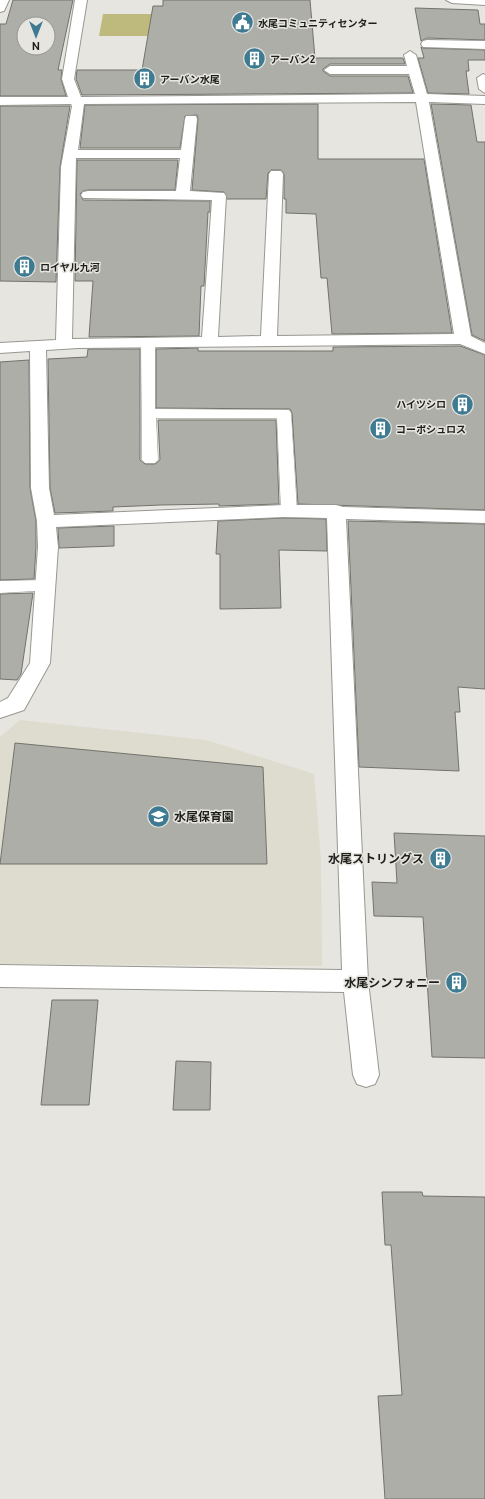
<svg xmlns="http://www.w3.org/2000/svg" width="485" height="1499" viewBox="0 0 485 1499" font-family="Ubuntu,'Noto Sans JP',sans-serif">
  <style>
    .built { fill: #dddcce }
    .green { fill: #beb97c }
    .building { fill: #aeaea8; stroke: #73736d; fill-rule: evenodd }
    .lines { fill: none; stroke-linecap: round; stroke-linejoin: round }
    .service-casing { stroke: #989791; stroke-width: 1 }
    .minor-casing { stroke: #989791; stroke-width: 2 }
    .service { fill: #fff; fill-rule: evenodd }
    .minor { fill: #fff; fill-rule: evenodd }
    .labels { text-anchor: middle; stroke-width: 3; stroke-linejoin: round; paint-order: stroke }
    .far-poi-label { font-size: 10px; font-weight: bold; fill: #1d1d1b; stroke: #e6e5df; text-anchor: start }
    .poi-label { font-size: 12px; font-weight: bold; fill: #1d1d1b; stroke: #e6e5df; text-anchor: end }
  </style>
  <rect width="100%" height="100%" fill="#e6e5df"/>
  <!-- built -->
  <polygon class="built" points="20,720 206,740 314,774 321,860 322,966 0,964 0,737"/>
  <!-- green -->
  <polygon class="green" points="103,14 185,14 183,36 99,36"/>
  <!-- building -->
  <g class="building">
    <path d="M13 0H73L58 70H62L61 79 66 96H0V24H6ZM24 24H48V48H24Z"/>
    <polygon points="163,0 310,0 315,58 403,58 405,64 330,64 323,69 323,71 330,76 408,76 413,93 82,95 76,79 77,70 142,70 153,6 163,6"/>
    <polygon points="415,8 478,10 480,24 485,24 485,40 427,38 421,41"/>
    <polygon points="421,47 423,48 485,50 485,60 468,60 469,71 466,71 469,94 428,93 418,58 424,58"/>
    <polygon points="318,104 318,159 424,159 452,333 332,334 327,278 321,278 316,214 286,213 286,199 284,199 284,174 281,170 271,170 268,173 266,199 227,199 224,192 192,190 198,119 197,115 185,116 180,148 80,148 85,105"/>
    <polygon points="431,104 471,105 477,142 485,142 485,341 472,335"/>
    <polygon points="0,106 70,106 60,167 56,282 0,281"/>
    <polygon points="77,160 178,160 175,190 88,190 83,191 80,194 83,200 210,201 210,212 208,212 204,286 201,286 199,336 89,337 93,281 75,281"/>
    <polygon points="460,346 485,355 485,510 298,504 292,413 290,409 156,408 156,349 198,348 198,351 333,351 333,347"/>
    <polygon points="88,349 140,349 140,460 145,464 155,464 160,460 158,420 276,420 279,504 219,506 219,504 161,505 113,507 113,511 55,513 50,488 48,359 87,357"/>
    <polygon points="29,360 30,488 36,521 36,547 34,579 0,580 0,362"/>
    <polygon points="284,518 326,519 327,551 279,550 281,608 220,609 220,554 216,554 218,521"/>
    <polygon points="348,521 485,524 485,689 458,687 460,712 455,712 459,771 359,767"/>
    <polygon points="114,526 114,546 59,548 58,528"/>
    <polygon points="33,593 21,674 17,680 0,679 0,594"/>
    <polygon points="15,743 263,767 267,864 0,864"/>
    <polygon points="394,833 485,836 485,1058 432,1057 423,917 374,916 372,882 397,883"/>
    <polygon points="52,1000 98,1000 89,1105 41,1105"/>
    <polygon points="176,1061 211,1062 210,1110 173,1110"/>
    <polygon points="382,1192 422,1192 423,1196 485,1197 485,1499 385,1499 378,1396 402,1395 391,1245 385,1245"/>
  </g>
  <g class="lines">
    <defs>
      <g id="service">
        <polygon points="148,338 153,339 155,342 155,409 289,410 291,413 297,511 295,515 289,516 283,515 281,511 277,418 156,418 158,460 155,463 145,463 142,460 141,342 143,339"/>
        <polygon points="46,580 52,582 54,586 52,590 0,593 0,581"/>
      </g>
      <g id="minor">
        <polygon points="0,0 9,0 4,11 0,12"/>
        <path d="M75 0H87L74 79 81 97 415 94 409 74H330L324 70 330 66H407L404 55 410 51 416 55 427 94 485 96V104L429 102 471 336 485 343V354L460 344 78 348 46 350 49 488 54 515 284 505H336L343 507 485 511V523L346 519 368 981 379 1075 375 1084 366 1087 357 1084 353 1075 344 992 0 987V965L342 970 327 518 284 517 56 527 58 547 50 663 24 710 0 718V702L8 698 30 663 38 547 37 521 31 488 30 351 0 353V343L56 340 61 167 72 106 71 104 0 105V97H68L62 79ZM416 102 454 334 277 336 283 174 281 171H271L269 174 261 336 218 337 226 196 224 193 190 191 197 119 196 116H186L185 119 181 150H78L84 104ZM76 158H180L176 191H88L83 192 81 195 83 198 212 200 202 337 72 339Z"/>
        <polygon points="446,0 485,0 485,5 452,3"/>
        <polygon points="427,40 485,41 485,49 423,47 421,44 423,41"/>
        <polygon points="483,74 485,75 485,93 479,89 477,78"/>
      </g>
    </defs>
    <!-- service casing -->
    <use href="#service" class="service-casing"/>
    <!-- minor casing -->
    <use href="#minor" class="minor-casing"/>
    <!-- service -->
    <use href="#service" class="service"/>
    <!-- minor -->
    <use href="#minor" class="minor"/>
  </g>
  <!-- icons -->
  <defs>
    <symbol id="civic-disc" viewBox="-11 -11 22 22"><circle r="9.5" fill="#3e7b92" stroke="#e6e5df"/><path d="M-.6-6.5H3V-4.5H.6V-3L4-1V1h2V6H-6V1h2V-1L-.6-3ZM-1.2 2.5V6h2.4V2.5Z" fill="#fff"/></symbol>
    <symbol id="building-disc" viewBox="-11 -11 22 22"><circle r="9.5" fill="#3e7b92" stroke="#e6e5df"/><path d="M-4-6H4V6H1V3H-1V6H-4ZM-2.5-4.3h1.7v1.8h-1.7ZM.8-4.3h1.7v1.8H.8ZM-2.5-1h1.7V.8h-1.7ZM.8-1h1.7V.8H.8Z" fill="#fff"/></symbol>
    <symbol id="school-disc" viewBox="-11 -11 22 22"><circle r="9.5" fill="#3e7b92" stroke="#e6e5df"/><path d="M0-5L7-2L0 1L-7-2ZM-4 1L0 2.5L4 1V4Q0 6-4 4Z" fill="#fff"/></symbol>
  </defs>
  <g fill-rule="evenodd">
    <use href="#civic-disc" x="230" y="10" width="25" height="25"/>
    <use href="#building-disc" x="242" y="46" width="25" height="25"/>
    <use href="#building-disc" x="132" y="66" width="25" height="25"/>
    <use href="#building-disc" x="12" y="254" width="25" height="25"/>
    <use href="#building-disc" x="450" y="392" width="25" height="25"/>
    <use href="#building-disc" x="368" y="416" width="25" height="25"/>
    <use href="#school-disc" x="146" y="804" width="25" height="25"/>
    <use href="#building-disc" x="428" y="846" width="25" height="25"/>
    <use href="#building-disc" x="444" y="970" width="25" height="25"/>
  </g>
  <g class="labels">
    <!-- far-poi labels -->
    <g class="far-poi-label">
      <text x="258" y="27">水尾コミュニティセンター</text>
      <text x="270" y="63">アーバン2</text>
      <text x="160" y="83">アーバン水尾</text>
      <text x="40" y="271">ロイヤル九河</text>
      <text x="446" y="408" text-anchor="end">ハイツシロ</text>
      <text x="396" y="433">コーポシュロス</text>
    </g>
    <!-- poi labels -->
    <g class="poi-label">
      <text x="174" y="821" text-anchor="start">水尾保育園</text>
      <text x="424" y="863">水尾ストリングス</text>
      <text x="440" y="987">水尾シンフォニー</text>
    </g>
  </g>
  <!-- north arrow -->
  <g transform="translate(36 36) rotate(180)"><circle r="19" fill="#e6e5df" stroke="#969591"/>
  <path d="M0-3L7 15L0 10L-7 15Z" fill="#3e7b92"/>
  <text y="-6" font-size="11" font-weight="bold" text-anchor="middle" fill="#1d1d1b">N</text>
  </g>
</svg>
